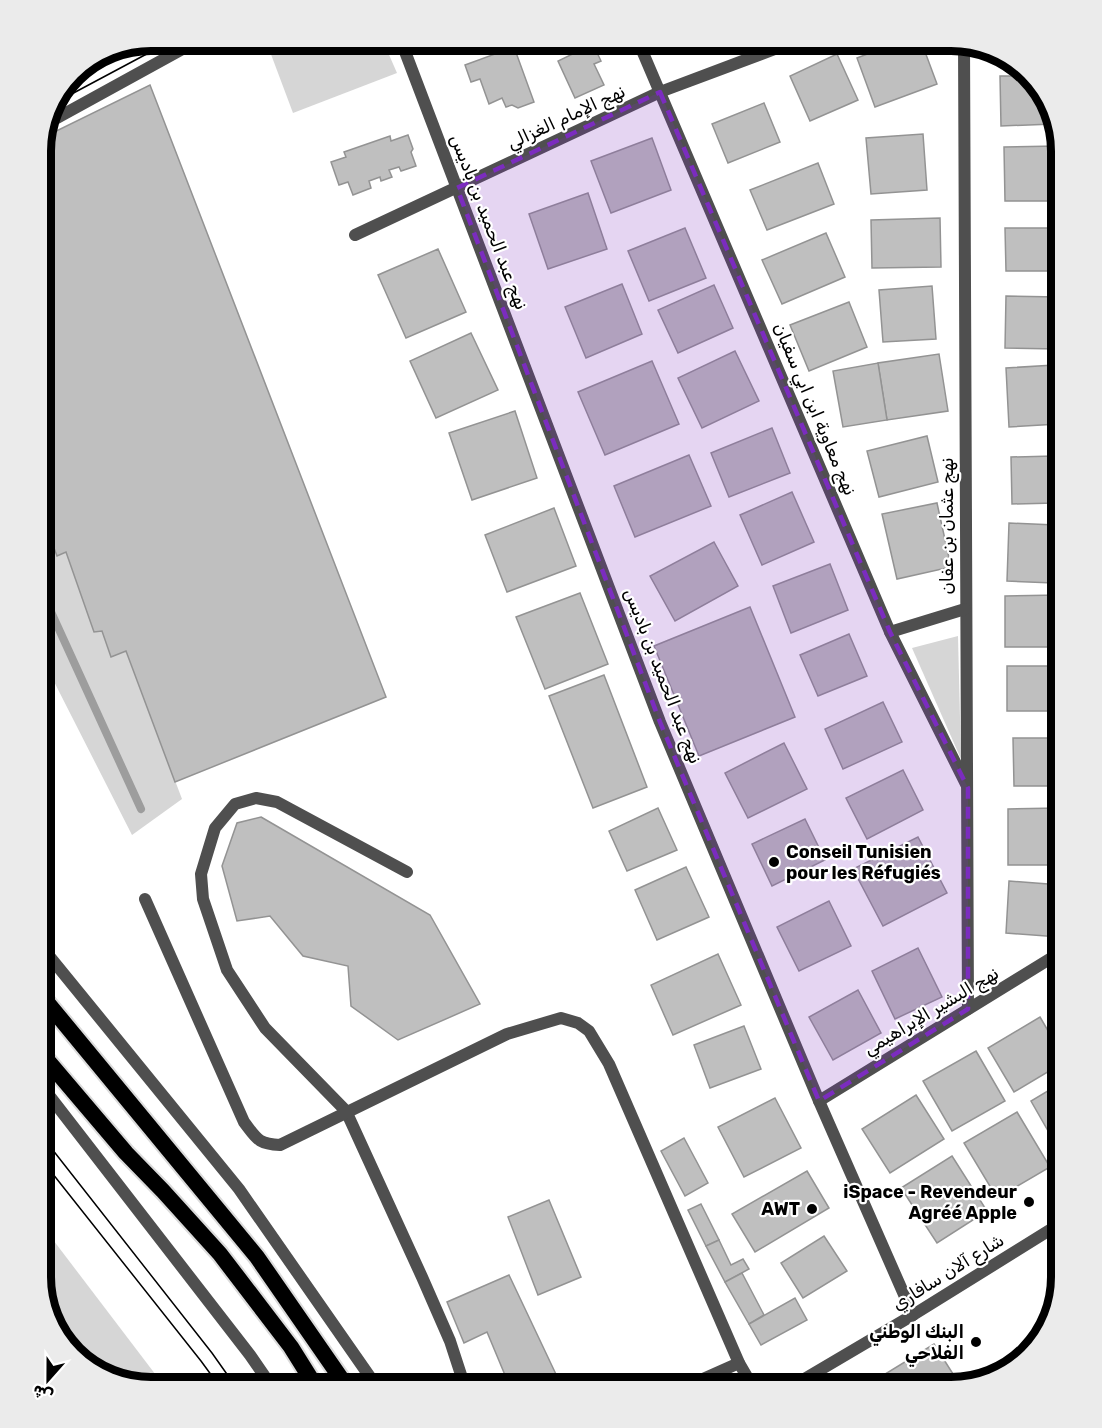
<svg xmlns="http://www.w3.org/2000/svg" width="1102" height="1428" viewBox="0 0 1102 1428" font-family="Rubik,Vazirmatn,sans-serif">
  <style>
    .green { fill: #d6d6d6 }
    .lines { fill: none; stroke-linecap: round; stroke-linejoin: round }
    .stream { stroke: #9d9d9d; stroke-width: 8 }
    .building { fill: #bfbfbf; stroke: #939393; stroke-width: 1.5 }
    .trunk-casing { stroke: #dbdbdb; stroke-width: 20 }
    .minor { stroke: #4f4f4f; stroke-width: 12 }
    .tertiary { stroke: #4f4f4f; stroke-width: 12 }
    .trunk { stroke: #000; stroke-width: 16 }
    .tram { stroke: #000; stroke-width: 1.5 }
    .marked { fill: #7b2cbf; fill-opacity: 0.2; stroke: #7b2cbf; stroke-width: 4.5; stroke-dasharray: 12 8; stroke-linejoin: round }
    .poi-dot { fill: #000; stroke: #fff; stroke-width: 2 }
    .labels { text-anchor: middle; stroke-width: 4.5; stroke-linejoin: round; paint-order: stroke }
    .street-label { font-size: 18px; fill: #000; stroke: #fff }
    .poi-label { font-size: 18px; font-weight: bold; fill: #000; stroke: #fff; text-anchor: end }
    .rim { fill: none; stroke: #000; stroke-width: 8 }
  </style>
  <rect width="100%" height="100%" fill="#fff"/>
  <!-- green -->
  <g class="green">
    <polygon points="266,41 383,41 397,73 293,113"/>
    <polygon points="41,513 57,556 66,552 94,632 102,631 111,656 126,651 182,799 132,835 41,656"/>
    <polygon points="958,636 961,759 912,648"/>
    <polygon points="41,1224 165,1387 151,1387 96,1373 59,1338 41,1277"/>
  </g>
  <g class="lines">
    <!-- stream -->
    <g class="stream">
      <polyline points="41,590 141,809"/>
      <polyline points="41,623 48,606"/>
    </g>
  </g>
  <!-- building -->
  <g class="building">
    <polygon points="680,41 696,41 696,46 681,44"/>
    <polygon points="901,41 921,41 937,84 875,107 857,58"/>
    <polygon points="593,44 601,61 594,64 604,85 575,98 558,61"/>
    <polygon points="514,47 534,102 518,108 512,105 506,107 502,98 489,104 480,79 471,82 465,65"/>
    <polygon points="837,54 858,100 810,121 790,76"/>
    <polygon points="1000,76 1028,76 1043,90 1053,124 1001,126"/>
    <polygon points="150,85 386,697 175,782 126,651 111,657 102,631 94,632 66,552 57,556 41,513 41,143 42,138"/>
    <polygon points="764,103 780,142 728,163 712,124"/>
    <polygon points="923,134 927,190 871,194 866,138"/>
    <polygon points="408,135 413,149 411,152 416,166 401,171 399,167 389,170 392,177 381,181 380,177 369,181 371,188 353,195 348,182 339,185 331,162 346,157 344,152 390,136 391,141"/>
    <polygon points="652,138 671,190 611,213 591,161"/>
    <polygon points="1057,146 1058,201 1005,201 1004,147"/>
    <polygon points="818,163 834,204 767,230 750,190"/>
    <polygon points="588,193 607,249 548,269 529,214"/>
    <polygon points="940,218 941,267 872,268 871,220"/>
    <polygon points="685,228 706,278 649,301 628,251"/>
    <polygon points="1005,228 1054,228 1054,271 1006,271"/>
    <polygon points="826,233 845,277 782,304 762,260"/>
    <polygon points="438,249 466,312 406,338 378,275"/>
    <polygon points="622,284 642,334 586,358 565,307"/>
    <polygon points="714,285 733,328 678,353 658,310"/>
    <polygon points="932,286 936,339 883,342 879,290"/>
    <polygon points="1006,296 1058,297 1057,349 1005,348"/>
    <polygon points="849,302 867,347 809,371 790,325"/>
    <polygon points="471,333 498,390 436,418 410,361"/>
    <polygon points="735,351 759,401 702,428 678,378"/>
    <polygon points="939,354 948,411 887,420 878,363"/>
    <polygon points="652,361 679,424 605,455 578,392"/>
    <polygon points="878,363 887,420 843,427 833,371"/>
    <polygon points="1054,365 1058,424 1009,427 1006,368"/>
    <polygon points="515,411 537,478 472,500 449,433"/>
    <polygon points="772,428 790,473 729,497 711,453"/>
    <polygon points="927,436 938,482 879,497 867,451"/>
    <polygon points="689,455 711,506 635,537 614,486"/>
    <polygon points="1053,456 1054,503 1012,504 1011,457"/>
    <polygon points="792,492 814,542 762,565 740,515"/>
    <polygon points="937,503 951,567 897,579 882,514"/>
    <polygon points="554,508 576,566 507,592 485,535"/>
    <polygon points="1009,523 1055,525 1053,583 1007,581"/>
    <polygon points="714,542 738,586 675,621 650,576"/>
    <polygon points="830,564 848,610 791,633 773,586"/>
    <polygon points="580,593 608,664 545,689 516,617"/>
    <polygon points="1059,595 1058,647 1005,647 1005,596"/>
    <polygon points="750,607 795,717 699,756 654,646"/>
    <polygon points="849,634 867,676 818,696 800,655"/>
    <rect x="1007" y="666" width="51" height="45"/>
    <polygon points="604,675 647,787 593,808 549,696"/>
    <polygon points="883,702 902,742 843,769 825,729"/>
    <polygon points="1013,738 1055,738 1055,786 1014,786"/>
    <polygon points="784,743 807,789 748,818 725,773"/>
    <polygon points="903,770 923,810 867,839 846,798"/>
    <polygon points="658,808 677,850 627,871 609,831"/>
    <polygon points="1059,808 1060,865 1008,865 1008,809"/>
    <polygon points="261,817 430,915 480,1004 398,1040 351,1006 348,966 303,956 270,916 237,921 222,866 237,823"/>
    <polygon points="805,819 825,860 772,886 752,844"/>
    <polygon points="918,837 947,893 883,926 853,869"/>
    <polygon points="686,867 709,917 657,940 635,890"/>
    <polygon points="1009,881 1061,885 1059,937 1006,933"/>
    <polygon points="829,901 851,946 799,971 777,927"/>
    <polygon points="918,948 942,997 895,1019 872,971"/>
    <polygon points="718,954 741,1005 673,1035 651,985"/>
    <polygon points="858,990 881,1033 833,1060 809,1017"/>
    <polygon points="1040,1017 1061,1053 1061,1064 1014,1092 988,1048"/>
    <polygon points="744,1026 761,1069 710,1088 694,1045"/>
    <polygon points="976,1051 1005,1101 952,1131 923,1081"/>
    <polygon points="1061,1083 1061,1148 1059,1150 1031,1101"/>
    <polygon points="916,1095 944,1139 890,1173 862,1129"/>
    <polygon points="775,1098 801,1148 744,1177 718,1127"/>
    <polygon points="1017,1112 1050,1167 997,1198 964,1143"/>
    <polygon points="684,1138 708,1183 685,1196 661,1151"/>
    <polygon points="952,1156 987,1211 937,1243 901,1188"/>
    <polygon points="807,1171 829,1208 755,1252 732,1214"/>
    <polygon points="549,1200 581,1277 538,1295 508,1217"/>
    <polygon points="701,1204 719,1240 706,1246 688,1210"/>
    <polygon points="824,1236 847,1271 803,1298 781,1263"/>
    <polygon points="719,1240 731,1265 743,1259 749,1269 725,1282 706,1246"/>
    <polygon points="742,1273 764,1315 749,1324 725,1282"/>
    <polygon points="509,1275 562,1387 510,1387 487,1332 464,1343 447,1302"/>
    <polygon points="795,1298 807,1320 761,1345 749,1324"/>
    <polygon points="934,1344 960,1385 951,1387 864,1387"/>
  </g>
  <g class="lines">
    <defs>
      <g id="trunk">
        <polyline points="41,995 257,1257 347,1387"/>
        <polyline points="41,1053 126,1153 163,1191 220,1254 291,1347 316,1387"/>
      </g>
    </defs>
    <!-- trunk casing -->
    <use href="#trunk" class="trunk-casing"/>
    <!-- minor -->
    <g class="minor">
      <polyline points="401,41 660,722 819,1101 913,1315"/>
      <polyline points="638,41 890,632 966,784"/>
      <polyline points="964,42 968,1009"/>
      <polyline points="46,124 197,41"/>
      <polyline points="355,235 660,92 796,41"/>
      <polyline points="890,632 965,609"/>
      <polyline points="407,872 277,802 256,798 235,804 215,828 201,874 203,899 227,970 265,1028 346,1111 422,1277 450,1341 465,1387"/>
      <path d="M145 899 244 1122C257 1139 258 1144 280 1145L507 1034 561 1018 578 1023 589 1031 609 1064 739 1363 753 1387"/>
      <polyline points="819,1101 1061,952"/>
      <polyline points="685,1387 739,1363"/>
    </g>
    <!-- tertiary -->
    <g class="tertiary">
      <polyline points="41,946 239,1189 377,1387"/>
      <polyline points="41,1085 250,1355 272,1387"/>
      <polyline points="791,1387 913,1315 1061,1223"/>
    </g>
    <!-- trunk -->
    <use href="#trunk" class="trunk"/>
    <!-- tram -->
    <g class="tram">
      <polyline points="77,69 83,66"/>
      <polyline points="51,105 171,41"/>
      <polyline points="41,1135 212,1353 236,1387"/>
      <polyline points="41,1159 201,1361 220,1387"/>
    </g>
  </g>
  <!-- marked area -->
  <path class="marked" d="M660 92 890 632 968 788V1009L819 1101 660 722 457 188Z"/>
  <!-- markers -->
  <g class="poi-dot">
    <circle cx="774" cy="862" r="6"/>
    <circle cx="1029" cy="1202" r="6"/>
    <circle cx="812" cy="1209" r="6"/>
    <circle cx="976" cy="1342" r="6"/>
  </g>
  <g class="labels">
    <!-- street labels -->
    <g class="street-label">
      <text transform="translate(566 117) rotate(-25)" y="6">نهج الإمام الغزالي</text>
      <text transform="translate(489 222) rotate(69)" y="6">نهج عبد الحميد بن باديس</text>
      <text transform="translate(815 409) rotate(67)" y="6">نهج معاوية ابن ابي سفيان</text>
      <text transform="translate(947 526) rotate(-90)" y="6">نهج عثمان بن عفان</text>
      <text transform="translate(663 676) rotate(69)" y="6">نهج عبد الحميد بن باديس</text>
      <text transform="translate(931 1011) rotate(-31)" y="6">نهج البشير الإبراهيمي</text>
      <text transform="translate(948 1272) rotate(-32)" y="6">شارع آلان سافاري</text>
    </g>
    <!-- poi labels -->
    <g class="poi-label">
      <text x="786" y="858" text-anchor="start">Conseil Tunisien<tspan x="786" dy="21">pour les Réfugiés</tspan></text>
      <text x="1017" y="1198">iSpace - Revendeur<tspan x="1017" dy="21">Agréé Apple</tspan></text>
      <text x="800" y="1215">AWT</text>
      <text x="964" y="1338">البنك الوطني<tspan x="964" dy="21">الفلاحي</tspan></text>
    </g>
  </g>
  <!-- crop -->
  <path d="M0 0H1102V1428H0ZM151 51H951A100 100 0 0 1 1051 151V1277A100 100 0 0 1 951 1377H151A100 100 0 0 1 51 1277V151A100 100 0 0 1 151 51Z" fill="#ebebeb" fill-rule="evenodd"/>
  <path class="rim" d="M151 51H951A100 100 0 0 1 1051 151V1277A100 100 0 0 1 951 1377H151A100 100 0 0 1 51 1277V151A100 100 0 0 1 151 51Z"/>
  <!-- north arrow -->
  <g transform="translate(48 1380) rotate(201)" stroke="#ffffff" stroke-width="4.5" paint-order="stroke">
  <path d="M0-4.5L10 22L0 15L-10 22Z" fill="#000000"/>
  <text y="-9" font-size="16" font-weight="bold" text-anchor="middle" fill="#000000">ش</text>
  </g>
</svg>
